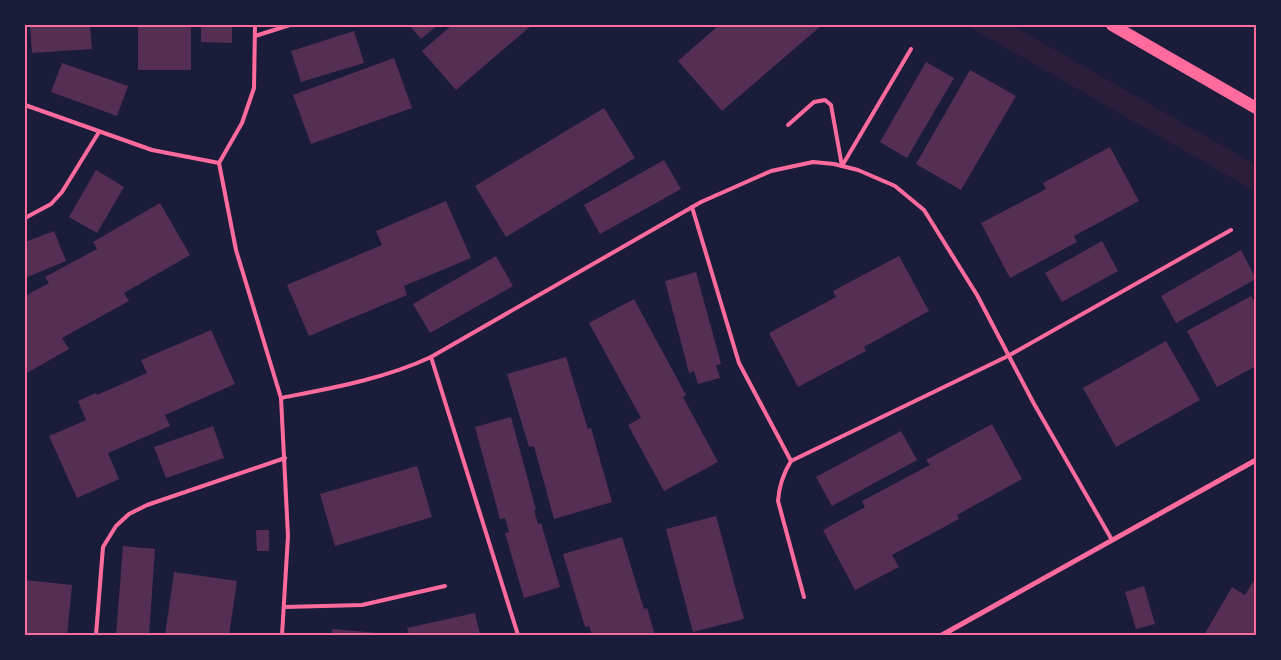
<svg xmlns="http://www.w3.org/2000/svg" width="1281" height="660" viewBox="0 0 1281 660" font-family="'Fira Sans',sans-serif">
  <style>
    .green { fill: #2a1e3b }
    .building { fill: #542f53 }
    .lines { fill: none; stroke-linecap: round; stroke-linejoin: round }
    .service { stroke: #ff6b9d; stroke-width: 4 }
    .minor { stroke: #ff6b9d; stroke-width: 5 }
    .primary { stroke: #ff6b9d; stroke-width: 12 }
    .neatline { fill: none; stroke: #ff6b9d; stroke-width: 2 }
  </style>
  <rect width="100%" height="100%" fill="#1b1b3a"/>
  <!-- green -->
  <polygon class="green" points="966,25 1012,25 1256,165 1256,192"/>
  <!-- building -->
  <g class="building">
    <polygon points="30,25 90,25 92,49 32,53"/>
    <rect x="138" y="25" width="53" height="45"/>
    <polygon points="201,25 232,25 232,43 201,42"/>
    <polygon points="409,25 438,25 421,39"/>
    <polygon points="452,25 532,25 456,90 422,51"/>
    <polygon points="719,25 822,25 722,111 678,61"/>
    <polygon points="354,31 364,63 301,82 291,51"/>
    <polygon points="394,58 412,108 311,144 293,95"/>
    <polygon points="926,62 954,78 907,158 880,142"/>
    <polygon points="62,63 128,86 117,116 51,92"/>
    <polygon points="970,70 1016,96 961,190 916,164"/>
    <polygon points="604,108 635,158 506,237 475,186"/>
    <polygon points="1110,147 1139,201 1074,236 1077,242 1010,278 981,223 1046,189 1043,183"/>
    <polygon points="664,160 681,189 600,234 584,205"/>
    <polygon points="96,170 124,187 97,233 69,217"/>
    <polygon points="446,201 471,258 404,286 407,295 309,336 287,285 382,245 376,231"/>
    <polygon points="160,203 190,255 124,293 129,301 62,338 69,349 27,373 25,369 25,296 49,283 45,277 97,249 93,242"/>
    <polygon points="54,231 66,261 25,278 25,242"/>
    <polygon points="1102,241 1118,271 1062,302 1045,273"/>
    <polygon points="1241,250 1256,279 1176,323 1161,296"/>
    <polygon points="496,256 513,286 430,333 413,304"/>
    <polygon points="899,256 929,311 864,347 866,351 798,387 769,333 836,297 833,291"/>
    <polygon points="696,272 721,364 716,365 720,378 698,384 694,371 689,373 665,281"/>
    <polygon points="1251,296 1254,300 1256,299 1256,366 1217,387 1187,331"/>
    <polygon points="634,299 686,395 683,397 718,462 664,491 628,425 641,418 589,323"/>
    <polygon points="211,330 235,384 165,415 170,426 108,453 119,479 77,498 49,436 86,420 78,401 96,393 97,395 147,373 141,360"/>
    <polygon points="1166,341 1200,400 1116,447 1083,388"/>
    <polygon points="566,357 588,429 591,428 612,502 554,519 534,446 529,447 507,374"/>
    <polygon points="511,417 536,510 534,510 538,524 541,523 560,587 524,598 505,533 509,532 505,518 500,519 475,427"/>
    <polygon points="992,424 1022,479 957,515 959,519 892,555 899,567 855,590 823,530 865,507 862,501 930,465 926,460"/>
    <polygon points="213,426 224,458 166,478 154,447"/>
    <polygon points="901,431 917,460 832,506 816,477"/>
    <polygon points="417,466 432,517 335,546 320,494"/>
    <polygon points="716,516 744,619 693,632 666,529"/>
    <polygon points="256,530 269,530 269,551 257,551"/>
    <polygon points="622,537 644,609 647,608 655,635 592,635 589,626 585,627 563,554"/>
    <polygon points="123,546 155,549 149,635 116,635"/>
    <polygon points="174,572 237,581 229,635 165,635"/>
    <polygon points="1256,577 1256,635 1204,635 1232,587 1245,595"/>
    <polygon points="25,580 72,585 67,635 25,635"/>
    <polygon points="1144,586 1155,624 1136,629 1125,592"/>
    <polygon points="475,613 480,635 409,635 407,628"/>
    <polygon points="332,629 389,634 389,635 332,635"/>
  </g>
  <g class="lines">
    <!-- service -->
    <g class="service">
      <polyline points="255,25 254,88 242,123 219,163 236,250 281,398 288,536 282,635"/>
      <polyline points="255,36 290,25"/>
      <polyline points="25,105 152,150 219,163"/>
      <polyline points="788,125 814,102 825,100 831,105 842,166 911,49"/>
      <path d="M692 207 739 363 791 461C783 474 779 486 778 501L804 597"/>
      <polyline points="25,218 51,204 62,192 99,132"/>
      <polyline points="431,357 518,635"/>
      <path d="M281 398C332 388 384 379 431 357L701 202 771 171 813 162 834 164 858 170 895 186 924 210 977 295 1033 402 1112 540"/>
      <polyline points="791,461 1008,356 1231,230"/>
      <polyline points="284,607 362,605 445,586"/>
      <polyline points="96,635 103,547 116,526 129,514 147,505 285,458"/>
    </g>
    <!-- minor -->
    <polyline class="minor" points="942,635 1256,460"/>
    <!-- primary -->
    <polyline class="primary" points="1112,25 1256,108"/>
  </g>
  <!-- border -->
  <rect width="1281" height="660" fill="none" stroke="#1b1b3a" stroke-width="52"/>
  <rect x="26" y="26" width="1229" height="608" class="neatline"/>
</svg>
